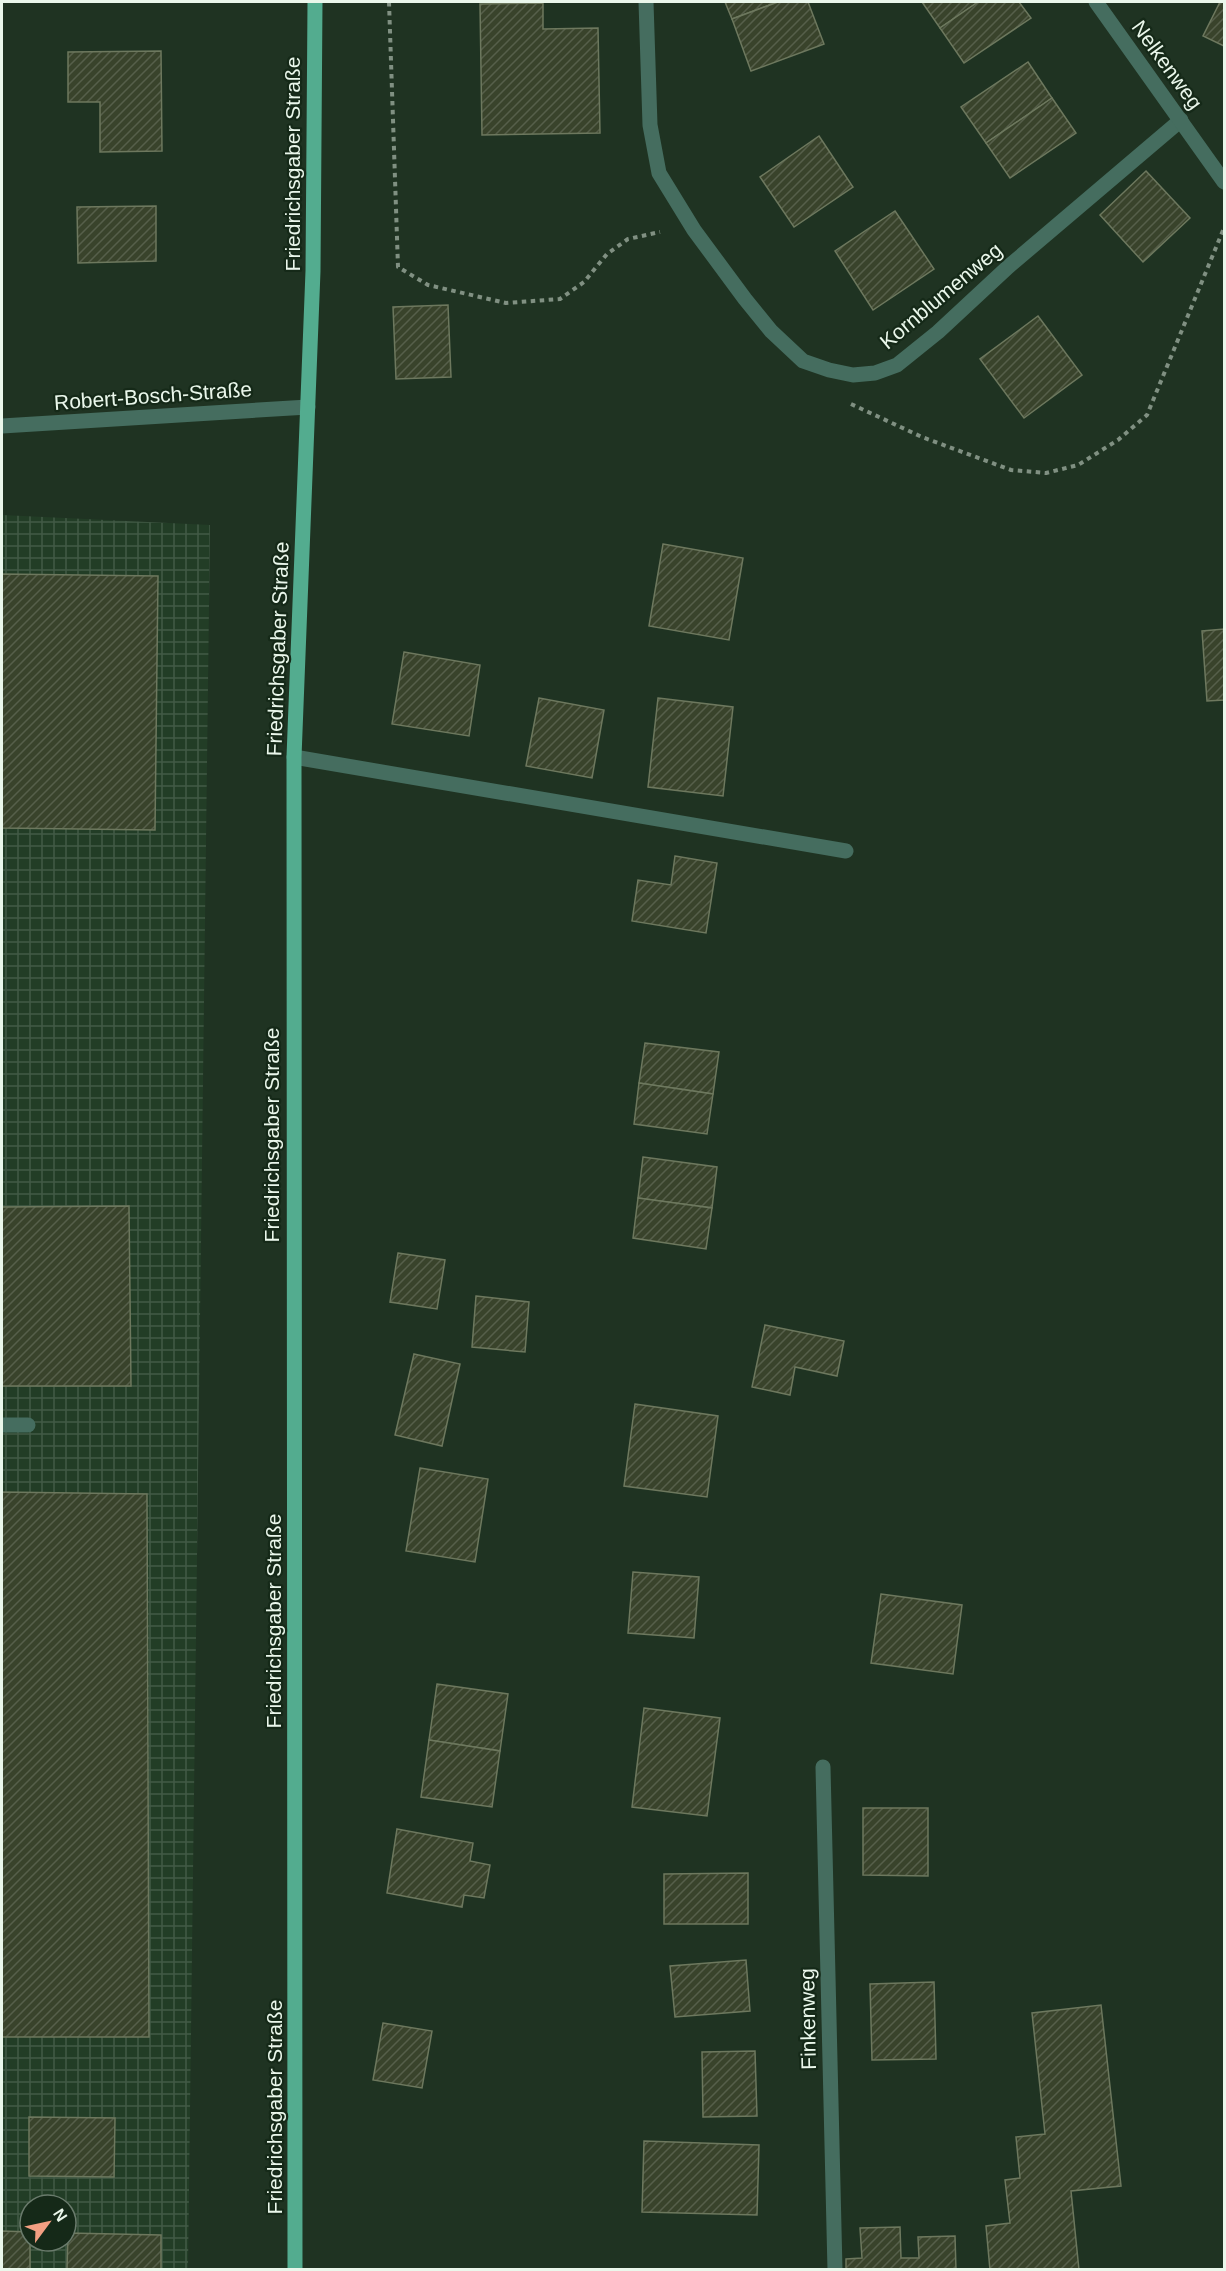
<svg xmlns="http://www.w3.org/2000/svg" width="1226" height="2271" viewBox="0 0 1226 2271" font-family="Helvetica,sans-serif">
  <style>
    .industrial { fill: url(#industrial-grid); fill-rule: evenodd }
    .building { fill: url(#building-hatch); stroke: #6d785e; stroke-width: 1.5 }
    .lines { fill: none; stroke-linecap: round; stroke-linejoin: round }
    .path { stroke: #809082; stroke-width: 4; stroke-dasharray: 4.5 4.5; stroke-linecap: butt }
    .minor { stroke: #456d5f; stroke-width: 15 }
    .major { stroke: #53ac8f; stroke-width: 15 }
    .labels { text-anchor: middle; stroke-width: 4.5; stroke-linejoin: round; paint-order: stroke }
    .street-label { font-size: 21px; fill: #eaf7eb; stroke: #152918 }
  </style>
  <defs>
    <pattern id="industrial-grid" width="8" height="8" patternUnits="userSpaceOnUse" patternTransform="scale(1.5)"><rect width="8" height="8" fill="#223d26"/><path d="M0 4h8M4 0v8" fill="none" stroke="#425a46"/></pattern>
    <pattern id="building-hatch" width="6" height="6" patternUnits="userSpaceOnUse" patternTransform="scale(1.5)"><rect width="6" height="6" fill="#39432b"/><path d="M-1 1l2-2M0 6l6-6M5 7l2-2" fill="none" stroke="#565f4a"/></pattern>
  </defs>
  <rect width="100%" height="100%" fill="#1f3322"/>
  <!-- industrial -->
  <path class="industrial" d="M2 515 210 525 188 2269H2ZM30 2205H66V2241H30Z"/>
  <!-- building -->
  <g class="building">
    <polygon points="725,2 778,2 732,19"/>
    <polygon points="778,2 808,2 824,44 751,71 732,19"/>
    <polygon points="922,2 978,2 940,28"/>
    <polygon points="978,2 1019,2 1031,18 964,63 940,28"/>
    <polygon points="1220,2 1224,2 1224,46 1203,36"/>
    <polygon points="543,3 543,29 598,28 600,133 482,135 480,4"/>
    <polygon points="161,51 162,151 100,152 100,102 68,102 68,52"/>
    <polygon points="1028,62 1052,98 986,143 961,107"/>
    <polygon points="1052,98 1076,133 1010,178 986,143"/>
    <polygon points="819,136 853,187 794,227 760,177"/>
    <polygon points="1146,171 1190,218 1143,262 1100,215"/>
    <polygon points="156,206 156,261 78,263 77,207"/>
    <polygon points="895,211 934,269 873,310 835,251"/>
    <polygon points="448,305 451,377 396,379 393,307"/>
    <polygon points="1038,316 1082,375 1024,418 980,359"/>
    <polygon points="663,544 743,558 729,640 649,626"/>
    <polygon points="2,574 158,576 155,830 2,828"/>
    <polygon points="1224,629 1224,700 1207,701 1202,631"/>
    <polygon points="404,652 480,665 469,736 392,724"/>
    <polygon points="539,698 604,710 592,778 526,766"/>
    <polygon points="658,698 733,707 723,796 648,787"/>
    <polygon points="675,856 717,863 706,933 632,921 638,880 671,885"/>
    <polygon points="645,1043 719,1052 713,1094 639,1083"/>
    <polygon points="639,1083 713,1094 707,1134 634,1124"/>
    <polygon points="643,1157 717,1167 712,1208 638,1198"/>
    <polygon points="638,1198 712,1208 706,1249 633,1238"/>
    <polygon points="129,1206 131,1386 2,1386 2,1207"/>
    <polygon points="398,1253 445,1260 437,1309 390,1302"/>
    <polygon points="476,1296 529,1302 525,1352 472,1347"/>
    <polygon points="765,1325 844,1341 837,1376 795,1367 790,1395 752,1387"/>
    <polygon points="414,1354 460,1364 442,1446 395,1435"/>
    <polygon points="635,1404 718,1416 707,1497 624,1486"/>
    <polygon points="420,1468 488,1479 475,1562 406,1551"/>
    <polygon points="2,1492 147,1494 149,2037 2,2037"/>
    <polygon points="633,1572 699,1577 694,1638 628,1633"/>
    <polygon points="881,1594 962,1605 953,1674 871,1663"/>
    <polygon points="437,1684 508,1694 500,1751 429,1740"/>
    <polygon points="644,1708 720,1718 707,1816 632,1807"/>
    <polygon points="429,1740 500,1751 492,1807 421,1797"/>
    <polygon points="863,1808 928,1808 928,1876 863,1875"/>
    <polygon points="397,1829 473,1843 470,1861 490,1865 484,1898 464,1895 462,1907 387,1893"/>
    <polygon points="748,1873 748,1924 664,1924 664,1874"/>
    <polygon points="746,1960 750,2011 675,2017 670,1966"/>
    <polygon points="934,1982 936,2059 872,2060 870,1984"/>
    <polygon points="1101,2005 1121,2186 1071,2191 1079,2270 990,2270 986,2226 1010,2223 1005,2180 1020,2178 1016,2137 1045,2134 1032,2013"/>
    <polygon points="383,2023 432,2031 422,2088 373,2080"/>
    <polygon points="755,2051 757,2116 703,2117 702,2052"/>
    <polygon points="29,2117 115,2118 114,2177 29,2176"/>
    <polygon points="644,2141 759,2145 757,2215 642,2212"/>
    <polygon points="900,2227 901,2258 919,2258 918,2237 955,2236 956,2270 846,2270 846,2259 862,2258 860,2228"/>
    <polygon points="2,2231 30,2232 30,2270 2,2270"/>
    <polygon points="68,2233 161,2235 161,2270 67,2270"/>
  </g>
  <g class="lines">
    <!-- path -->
    <g class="path">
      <polyline points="389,2 398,267 428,285 506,303 560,299 584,282 607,254 628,239 660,232"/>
      <polyline points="851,404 922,437 1011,470 1046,473 1078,465 1118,440 1147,415 1224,228"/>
    </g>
    <!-- minor -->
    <g class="minor">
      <polyline points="646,2 650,125 659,173 694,230 745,299 771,331 803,361 829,370 853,375 875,373 897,365 938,332 1008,267 1181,120"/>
      <polyline points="1096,2 1224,182"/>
      <polyline points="2,426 308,407"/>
      <polyline points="294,757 846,851"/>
      <polyline points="2,1425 28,1425"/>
      <polyline points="823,1767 835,2270"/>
    </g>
    <!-- major -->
    <polyline class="major" points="295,2270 294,757 313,271 315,2"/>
  </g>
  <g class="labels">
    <!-- street labels -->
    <g class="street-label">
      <text transform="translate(1167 65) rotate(54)" y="7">Nelkenweg</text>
      <text transform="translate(293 164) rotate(-90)" y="7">Friedrichsgaber Straße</text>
      <text transform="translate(941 296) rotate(-40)" y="7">Kornblumenweg</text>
      <text transform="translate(153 396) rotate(-4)" y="7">Robert-Bosch-Straße</text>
      <text transform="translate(278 649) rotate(-88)" y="7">Friedrichsgaber Straße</text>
      <text transform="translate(272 1135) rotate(-90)" y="7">Friedrichsgaber Straße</text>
      <text transform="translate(274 1621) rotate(-90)" y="7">Friedrichsgaber Straße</text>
      <text transform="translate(808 2019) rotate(-91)" y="7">Finkenweg</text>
      <text transform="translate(275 2107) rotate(-90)" y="7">Friedrichsgaber Straße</text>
    </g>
  </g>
  <!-- border -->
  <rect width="1226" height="2271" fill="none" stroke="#eaf7eb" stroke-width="6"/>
  <!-- north arrow -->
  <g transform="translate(48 2223) rotate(57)"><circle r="28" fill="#152918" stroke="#6a7b6c" stroke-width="1.5"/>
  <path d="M0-4.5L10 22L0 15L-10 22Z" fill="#f39f82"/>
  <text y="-9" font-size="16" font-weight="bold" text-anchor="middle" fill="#eaf7eb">N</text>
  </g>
</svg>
